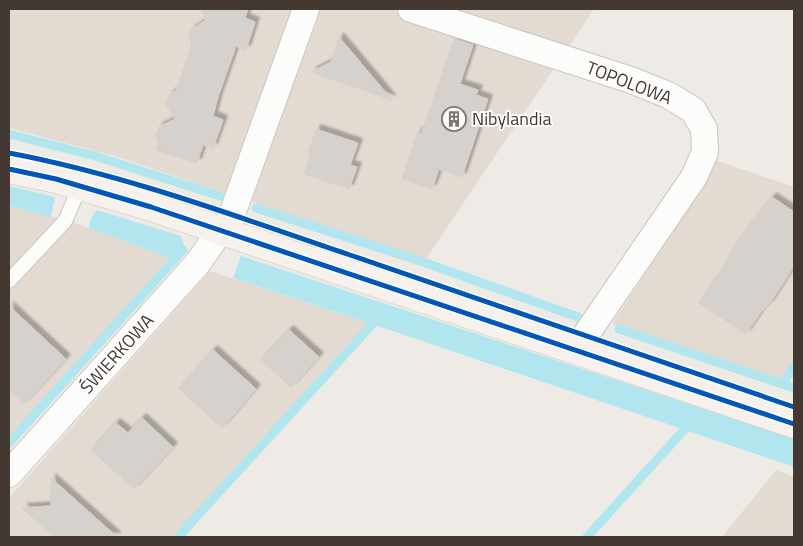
<svg xmlns="http://www.w3.org/2000/svg" width="803" height="546" viewBox="0 0 803 546" font-family="'Titillium Web',sans-serif">
  <style>
    .residential { fill: #e3dad2 }
    .water { fill: #b2e6ef }
    .lines { fill: none; stroke-linecap: round; stroke-linejoin: round }
    .stream { stroke: #b2e6ef; stroke-width: 9 }
    .building { fill: #d6d1cd; stroke: #d6d0cc; filter: url(#shadow) }
    .service-casing { stroke: #cac6c2; stroke-width: 16 }
    .minor-casing { stroke: #cac6c2; stroke-width: 28 }
    .secondary-casing { stroke: #cfc6bd; stroke-width: 29 }
    .service { stroke: #fcfcfb; stroke-width: 14 }
    .minor { stroke: #fcfcfb; stroke-width: 26 }
    .secondary { stroke: #f6f1ec; stroke-width: 28 }
    .cycleway-casing { stroke: #fff; stroke-width: 8 }
    .cycleway { stroke: #0057b8; stroke-width: 5 }
    .labels { text-anchor: middle; stroke-width: 4; stroke-linejoin: round; paint-order: stroke }
    .street-label { font-size: 18px; fill: #433832; stroke: #fff }
    .poi-label { font-size: 18px; fill: #433832; stroke: #fff; text-anchor: start }
  </style>
  <defs>
    <filter id="shadow"><feDropShadow dx="4.5" dy="-4.5" stdDeviation="1" flood-color="#0004"/></filter>
  </defs>
  <rect width="100%" height="100%" fill="#eeeae6"/>
  <!-- residential -->
  <g class="residential">
    <polygon points="9,9 594,9 425,260 115,156 9,128"/>
    <polygon points="712,159 794,187 794,370 786,382 612,324 689,207"/>
    <polygon points="9,206 67,220 179,261 9,448"/>
    <polygon points="210,271 375,325 181,537 9,537 9,498"/>
    <polygon points="776,470 794,477 794,537 722,537"/>
  </g>
  <!-- water -->
  <g class="water">
    <polygon points="9,186 55,197 51,217 9,206"/>
    <polygon points="97,210 181,236 184,246 179,261 89,228 91,218"/>
    <polygon points="241,256 794,439 794,467 375,325 233,278"/>
  </g>
  <g class="lines">
    <!-- stream -->
    <g class="stream">
      <polyline points="9,134 95,156 220,196"/>
      <polyline points="256,208 420,261 578,317"/>
      <polyline points="619,329 794,388"/>
      <polyline points="783,384 794,366"/>
      <polyline points="9,443 183,250"/>
      <polyline points="178,537 380,316"/>
      <polyline points="587,537 692,421"/>
    </g>
  </g>
  <!-- building -->
  <g class="building">
    <polygon points="201,9 248,9 245,18 255,22 246,50 236,46 218,97 213,116 223,120 213,148 203,145 197,163 156,150 159,142 156,136 159,127 175,119 166,104 170,94 176,91 192,45 189,38 191,30 206,20"/>
    <polygon points="339,37 392,100 311,72 331,62"/>
    <polygon points="454,39 473,45 460,84 478,90 476,95 488,99 462,177 439,169 432,189 402,179 418,131 421,135"/>
    <polygon points="316,129 358,143 350,165 357,167 349,189 304,174 311,155 308,154"/>
    <polygon points="772,197 794,212 794,266 770,303 760,313 746,334 699,303 714,280 715,281 733,249 747,228"/>
    <polygon points="9,306 66,359 24,404 9,390"/>
    <polygon points="289,330 319,357 291,387 261,360"/>
    <polygon points="213,350 256,389 222,428 179,389"/>
    <polygon points="142,418 173,447 134,489 91,450 116,423 128,433"/>
    <polygon points="51,478 117,537 54,537 22,508 51,506"/>
  </g>
  <g class="lines">
    <defs>
      <polyline id="service" points="9,281 65,221 75,198 78,185"/>
      <g id="minor">
        <polyline points="411,9 631,80 668,95 693,110 704,129 705,152 694,177 585,336 580,351"/>
        <polyline points="226,231 306,9"/>
        <polyline points="9,474 197,264 214,240 217,228"/>
      </g>
      <polyline id="secondary" points="9,169 56,179 151,207 794,424"/>
    </defs>
    <!-- service casing -->
    <use href="#service" class="service-casing"/>
    <!-- minor casing -->
    <use href="#minor" class="minor-casing"/>
    <!-- secondary casing -->
    <use href="#secondary" class="secondary-casing"/>
    <!-- service -->
    <use href="#service" class="service"/>
    <!-- minor -->
    <use href="#minor" class="minor"/>
    <!-- secondary -->
    <use href="#secondary" class="secondary"/>
    <defs>
      <g id="cycleway">
        <path d="M9 153C126 175 238 217 350 255 498 306 646 357 794 407"/>
        <polyline points="9,169 56,179 151,207 794,424"/>
      </g>
    </defs>
    <!-- cycleway casing -->
    <use href="#cycleway" class="cycleway-casing"/>
    <!-- cycleway -->
    <use href="#cycleway" class="cycleway"/>
  </g>
  <!-- icons -->
  <defs>
    <symbol id="building-ring" viewBox="-11 -11 22 22"><circle r="9.5" fill="#fff" stroke="#7f7671" stroke-width="1.5"/><path d="M-4-6H4V6H1V3H-1V6H-4ZM-2.5-4.3h1.7v1.8h-1.7ZM.8-4.3h1.7v1.8H.8ZM-2.5-1h1.7V.8h-1.7ZM.8-1h1.7V.8H.8Z" fill="#7f7671"/></symbol>
  </defs>
  <g fill-rule="evenodd">
    <use href="#building-ring" x="440" y="105" width="28" height="28"/>
  </g>
  <g class="labels">
    <!-- street labels -->
    <g class="street-label">
      <text transform="translate(629 83) rotate(21)" y="6">TOPOLOWA</text>
      <text transform="translate(117 354) rotate(-48)" y="6">ŚWIERKOWA</text>
    </g>
    <!-- poi labels -->
    <g class="poi-label">
      <text x="472" y="125">Nibylandia</text>
    </g>
  </g>
  <!-- border -->
  <rect width="803" height="546" fill="none" stroke="#433832" stroke-width="20"/>
</svg>
